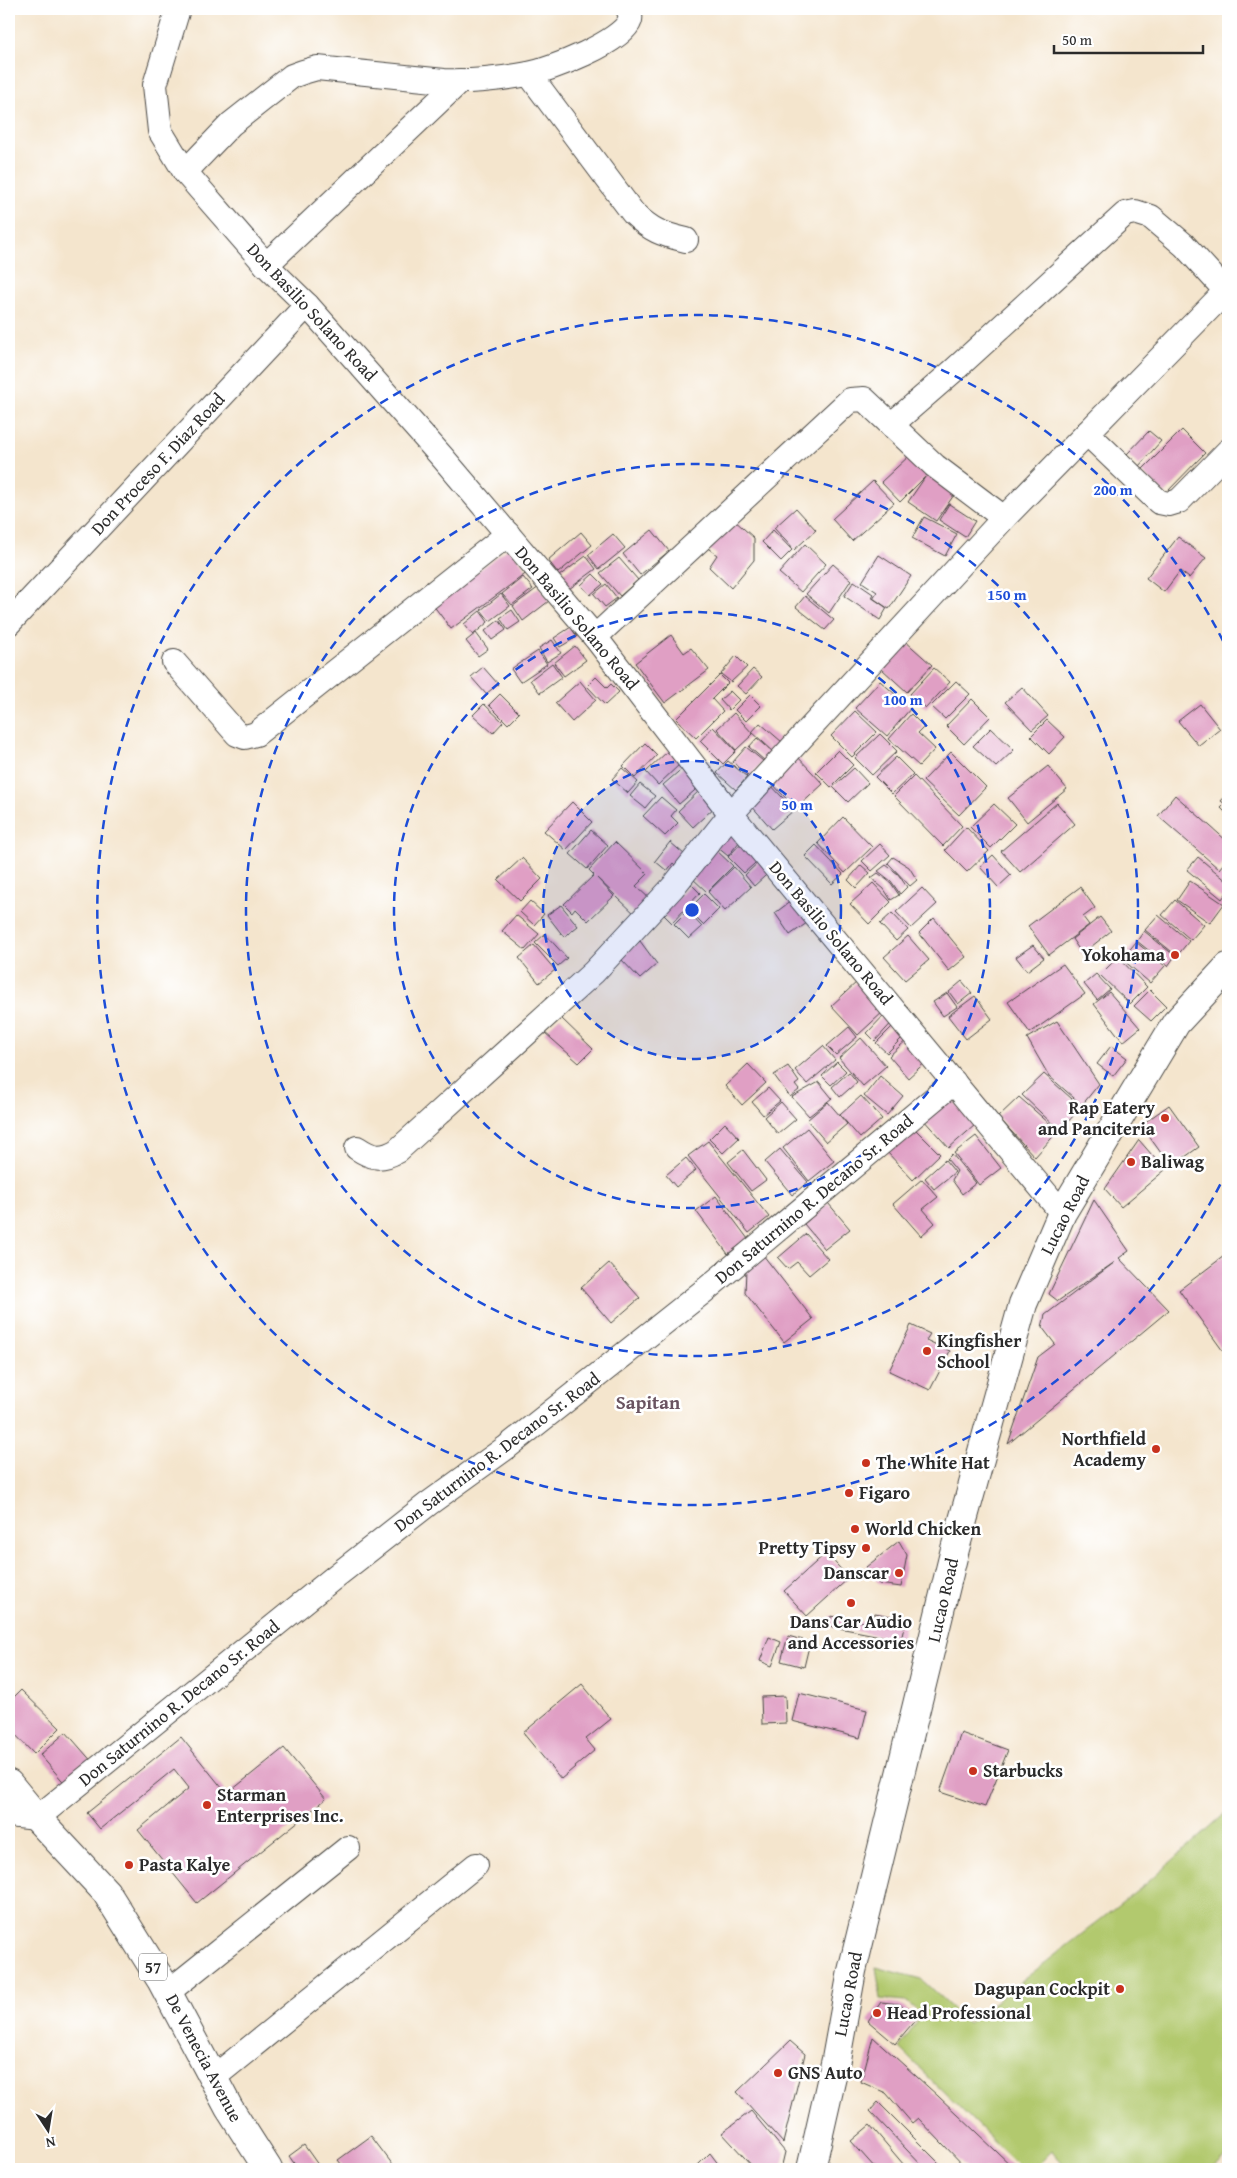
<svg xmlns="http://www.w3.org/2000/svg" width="1237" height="2178" viewBox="0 0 1237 2178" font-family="'Gentium Book Plus',serif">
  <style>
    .green { fill: #b2c96e; stroke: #6e7a4c }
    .building { fill: #e09fc4 }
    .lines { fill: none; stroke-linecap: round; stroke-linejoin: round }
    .minor-casing { stroke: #494743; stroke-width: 26 }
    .highway-casing { stroke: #494743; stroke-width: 30 }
    .minor { stroke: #fff; stroke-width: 24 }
    .highway { stroke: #fff; stroke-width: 28 }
    .ring { fill: none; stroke: #1d4ed8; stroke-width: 2.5; stroke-dasharray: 9 6 }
    .poi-dot { fill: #c8321e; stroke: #fff; stroke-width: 2 }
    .labels { text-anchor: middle; stroke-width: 5; stroke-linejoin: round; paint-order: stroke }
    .shield { fill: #fff; stroke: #6b6b6b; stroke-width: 1 }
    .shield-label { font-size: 16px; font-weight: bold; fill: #2b2b2b }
    .street-label { font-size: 18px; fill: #2b2b2b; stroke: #fff }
    .poi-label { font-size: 18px; font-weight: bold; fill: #2b2b2b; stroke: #fff; text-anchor: start }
    .neighbourhood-label { font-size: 19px; font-weight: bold; fill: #6a5461; stroke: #fff }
    .centre { fill: #1d4ed8; stroke: #fff; stroke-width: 2.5 }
    .ring-label { font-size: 15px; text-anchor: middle; font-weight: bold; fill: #1d4ed8; stroke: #fff; stroke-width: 5; stroke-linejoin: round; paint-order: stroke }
  </style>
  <rect width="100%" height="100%" fill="#fff"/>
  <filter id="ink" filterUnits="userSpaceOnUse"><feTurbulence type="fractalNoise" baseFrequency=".02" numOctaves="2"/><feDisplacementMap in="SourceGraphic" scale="10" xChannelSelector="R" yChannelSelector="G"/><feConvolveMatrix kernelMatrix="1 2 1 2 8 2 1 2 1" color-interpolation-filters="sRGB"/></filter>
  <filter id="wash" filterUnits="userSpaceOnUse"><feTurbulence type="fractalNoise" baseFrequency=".0096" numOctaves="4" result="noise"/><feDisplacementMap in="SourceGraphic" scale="20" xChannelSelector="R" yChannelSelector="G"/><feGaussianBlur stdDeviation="1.12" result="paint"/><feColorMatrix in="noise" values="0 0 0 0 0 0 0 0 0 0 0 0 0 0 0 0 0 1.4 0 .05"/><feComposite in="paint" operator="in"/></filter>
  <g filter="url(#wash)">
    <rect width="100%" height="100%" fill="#f4e5cd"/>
    <!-- green -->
    <polygon class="green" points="1228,1811 1228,2155 1210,2169 1068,2169 1052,2151 1034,2169 1022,2169 899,2048 922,2015 906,2001 881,1999 876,1967 921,1979 968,2023 1146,1884"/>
    <g id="blocks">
      <!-- building -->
      <g class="building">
        <polygon points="1182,430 1205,453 1165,494 1141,471"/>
        <polygon points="1149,431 1161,441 1139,466 1127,454"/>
        <polygon points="910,455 927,475 900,502 881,482"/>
        <polygon points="928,473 956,492 936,521 908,502"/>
        <polygon points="873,481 894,503 852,541 832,519"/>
        <polygon points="949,504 975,521 965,537 939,520"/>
        <polygon points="796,508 816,530 794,550 774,528"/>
        <polygon points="924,517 957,534 945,556 912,538"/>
        <polygon points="732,518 754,538 754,560 731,588 709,567 717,555 705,546"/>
        <polygon points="652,530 669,551 640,575 623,554"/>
        <polygon points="773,530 792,550 781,561 762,542"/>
        <polygon points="581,532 592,545 558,573 548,560"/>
        <polygon points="613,534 625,548 599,569 588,555"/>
        <polygon points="1178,537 1206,558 1189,578 1180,571 1164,592 1146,578"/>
        <polygon points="805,544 826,564 801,592 779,573"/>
        <polygon points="510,547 528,572 451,629 433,605"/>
        <polygon points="879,555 911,576 889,609 873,598 877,592 862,582"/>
        <polygon points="586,556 596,569 569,589 559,576"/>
        <polygon points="619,558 638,580 620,596 600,573"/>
        <polygon points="833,564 851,580 829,613 806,594"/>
        <polygon points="593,574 603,584 590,595 581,585"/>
        <polygon points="523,577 533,589 512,605 502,594"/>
        <polygon points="854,581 873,594 871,597 887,608 880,620 844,596"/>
        <polygon points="606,584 617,598 605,607 594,594"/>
        <polygon points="539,587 549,601 523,621 513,606"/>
        <polygon points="501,594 510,606 490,621 481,610"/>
        <polygon points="805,596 834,620 825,630 796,607"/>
        <polygon points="512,610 520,622 508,630 500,618"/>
        <polygon points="480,611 488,622 473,635 464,624"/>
        <polygon points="499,620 506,630 492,640 485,631"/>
        <polygon points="571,627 577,637 560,647 554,638"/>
        <polygon points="476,633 488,649 478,656 466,641"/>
        <polygon points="671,635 684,653 691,648 709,670 665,703 635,663"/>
        <polygon points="552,640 561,653 547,662 539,648"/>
        <polygon points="904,640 932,665 907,692 882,669"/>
        <polygon points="575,646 586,660 564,676 554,663"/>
        <polygon points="538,651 547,664 520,682 511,669"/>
        <polygon points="736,656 747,667 731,682 721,674"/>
        <polygon points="552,663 562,677 540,693 530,680"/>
        <polygon points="483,667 498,684 486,694 471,677"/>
        <polygon points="934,668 950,682 926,708 910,694"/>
        <polygon points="753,669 762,677 746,694 737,686"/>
        <polygon points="720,675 728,683 712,699 723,711 696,738 676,719"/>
        <polygon points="596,677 607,688 611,684 619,692 605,705 587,686"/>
        <polygon points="580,681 596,700 572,722 555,703"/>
        <polygon points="880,681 911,708 887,736 855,708"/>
        <polygon points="956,681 970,694 945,719 931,706"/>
        <polygon points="1022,687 1048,716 1032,730 1005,702"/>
        <polygon points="730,691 739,700 729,710 720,700"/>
        <polygon points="500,694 519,713 508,724 489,705"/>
        <polygon points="750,695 761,706 746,721 735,710"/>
        <polygon points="972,699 990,717 964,744 946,726"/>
        <polygon points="484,704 503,722 493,733 473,715"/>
        <polygon points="1200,704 1220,729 1199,746 1178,721"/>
        <polygon points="855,711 877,732 852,757 831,736"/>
        <polygon points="734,713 753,734 736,750 717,729"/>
        <polygon points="911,714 924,727 918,733 935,749 919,766 889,739"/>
        <polygon points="1047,720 1065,737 1049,754 1031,736"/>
        <polygon points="760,723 782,742 774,752 752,732"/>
        <polygon points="713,727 736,751 723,764 700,741"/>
        <polygon points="991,728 1014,750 996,767 973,746"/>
        <polygon points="880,734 897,751 872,775 855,758"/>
        <polygon points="757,738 773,752 765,761 749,747"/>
        <polygon points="645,743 657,755 635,778 623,766"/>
        <polygon points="746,747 763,761 749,777 733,762"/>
        <polygon points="670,749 682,762 658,785 646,772"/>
        <polygon points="838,750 853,765 831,787 816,772"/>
        <polygon points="951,752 986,787 959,815 923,781"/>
        <polygon points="797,756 823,784 796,809 770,781"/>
        <polygon points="896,757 913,774 892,794 875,777"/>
        <polygon points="728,761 747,777 736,790 717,773"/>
        <polygon points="685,766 701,785 679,804 663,785"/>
        <polygon points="1048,766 1067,789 1027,822 1008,798"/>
        <polygon points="622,768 638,782 628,793 612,779"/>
        <polygon points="854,768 868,783 848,802 833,787"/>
        <polygon points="914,776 962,826 943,846 894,796"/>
        <polygon points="769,783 794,810 772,829 750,804"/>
        <polygon points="640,784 655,796 645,808 630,796"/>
        <polygon points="701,789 717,805 693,827 678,811"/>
        <polygon points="1228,793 1228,815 1221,808 1225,804 1221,801"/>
        <polygon points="1175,795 1228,842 1228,858 1219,869 1158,816"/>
        <polygon points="661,797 676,810 671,816 678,823 665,836 643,816"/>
        <polygon points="572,802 592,822 566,850 544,831"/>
        <polygon points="1057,803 1075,824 1020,872 1001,851"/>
        <polygon points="994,804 1015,824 991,848 970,827"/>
        <polygon points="843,817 872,847 845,873 818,843"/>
        <polygon points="727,822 744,836 728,856 711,842"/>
        <polygon points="966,827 989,851 967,872 945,850"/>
        <polygon points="591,830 608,845 587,869 570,854"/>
        <polygon points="747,837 764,855 744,873 728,857"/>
        <polygon points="615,842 648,874 636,886 652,901 637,916 597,878 614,896 588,921 575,908 572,912 564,904 594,875 589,870"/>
        <polygon points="670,842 685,855 676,866 673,863 667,871 655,861"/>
        <polygon points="880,844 890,855 872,871 862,861"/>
        <polygon points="816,845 843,874 832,884 805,856"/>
        <polygon points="714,848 733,866 707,892 692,878"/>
        <polygon points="993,855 1011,875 998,887 980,867"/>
        <polygon points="765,856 775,867 754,886 745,875"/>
        <polygon points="893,857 909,867 917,880 910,886 888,863"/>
        <polygon points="1198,857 1228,882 1228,891 1222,899 1187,870"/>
        <polygon points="522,858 542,879 520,901 498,880"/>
        <polygon points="861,865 870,873 856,888 848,880"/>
        <polygon points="886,865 898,874 907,887 900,894 891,881 878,871"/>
        <polygon points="734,867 751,887 725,911 708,892"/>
        <polygon points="878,873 891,883 899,895 891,900 884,889 871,878"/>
        <polygon points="1190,881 1224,904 1210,923 1177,900"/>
        <polygon points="873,883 891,902 869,924 850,904"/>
        <polygon points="691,884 700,893 672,923 663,914"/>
        <polygon points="1080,887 1095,908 1083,917 1089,925 1049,955 1028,926"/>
        <polygon points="922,888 937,904 911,928 896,912"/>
        <polygon points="704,894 719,909 703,925 688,910"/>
        <polygon points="795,898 811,920 790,935 775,913"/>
        <polygon points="1175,900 1204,925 1191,940 1162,915"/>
        <polygon points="530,901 544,914 534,925 520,912"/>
        <polygon points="561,905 578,926 564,937 547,915"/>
        <polygon points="687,911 702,927 689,939 674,924"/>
        <polygon points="892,913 908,930 896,941 880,924"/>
        <polygon points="516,915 539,934 525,950 502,931"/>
        <polygon points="1158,915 1189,941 1177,956 1145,930"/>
        <polygon points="1100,917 1111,931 1082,954 1072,939"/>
        <polygon points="934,918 966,957 949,971 919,933"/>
        <polygon points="1144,931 1175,956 1168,966 1137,941"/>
        <polygon points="545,934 567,958 558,966 535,943"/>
        <polygon points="908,936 929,960 905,980 884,957"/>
        <polygon points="640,941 657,964 640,979 620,958"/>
        <polygon points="1136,942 1165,966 1150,983 1122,959"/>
        <polygon points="534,945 555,970 539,983 519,958"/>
        <polygon points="1033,945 1044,958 1027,971 1016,957"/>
        <polygon points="1118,957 1147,987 1130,1004 1100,975"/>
        <polygon points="1063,964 1085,994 1030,1033 1008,1002"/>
        <polygon points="1096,974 1110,989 1097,1000 1084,984"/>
        <polygon points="858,981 884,1011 858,1035 831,1006"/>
        <polygon points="962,981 972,993 958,1004 949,992"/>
        <polygon points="1150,990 1166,1006 1151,1021 1134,1006"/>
        <polygon points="1109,992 1140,1028 1123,1042 1094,1004"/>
        <polygon points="947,993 957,1007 943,1016 933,1002"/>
        <polygon points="975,996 992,1019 966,1039 948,1016"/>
        <polygon points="888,1011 896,1018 875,1041 867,1033"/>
        <polygon points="560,1017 593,1049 579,1063 544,1032"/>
        <polygon points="898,1021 908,1032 887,1053 876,1043"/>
        <polygon points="1057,1021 1099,1084 1082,1105 1049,1076 1027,1038"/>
        <polygon points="849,1027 857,1037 836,1055 827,1046"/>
        <polygon points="861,1038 886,1066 863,1086 839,1058"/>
        <polygon points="909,1038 929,1059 908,1078 889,1056"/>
        <polygon points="823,1046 835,1060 807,1084 795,1070"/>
        <polygon points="1111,1046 1127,1058 1113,1076 1097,1064"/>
        <polygon points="837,1062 846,1071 831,1085 822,1076"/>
        <polygon points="748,1064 766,1083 742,1105 725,1086"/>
        <polygon points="788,1066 799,1082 795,1085 799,1090 790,1097 774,1075"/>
        <polygon points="849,1072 857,1082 840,1097 832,1087"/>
        <polygon points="1044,1074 1081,1107 1060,1131 1022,1095"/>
        <polygon points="880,1076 903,1096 887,1115 864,1096"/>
        <polygon points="819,1082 832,1098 809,1116 792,1097"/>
        <polygon points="768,1088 780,1101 763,1115 752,1102"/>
        <polygon points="948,1095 975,1125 949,1148 922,1118"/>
        <polygon points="861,1096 882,1119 860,1138 840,1115"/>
        <polygon points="1019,1097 1058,1131 1035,1157 998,1117"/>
        <polygon points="781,1102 796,1119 778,1134 764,1117"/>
        <polygon points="828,1102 847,1124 826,1142 807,1120"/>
        <polygon points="1169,1105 1199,1147 1171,1167 1141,1125"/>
        <polygon points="725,1123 739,1138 723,1153 709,1139"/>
        <polygon points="913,1127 940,1154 913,1180 887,1152"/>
        <polygon points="807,1128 834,1161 809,1181 783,1148"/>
        <polygon points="976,1136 1001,1168 979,1185 954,1153"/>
        <polygon points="1139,1140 1165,1170 1121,1207 1105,1189"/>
        <polygon points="708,1141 769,1217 749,1233 688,1156"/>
        <polygon points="780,1149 808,1182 792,1195 765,1162"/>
        <polygon points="743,1150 766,1180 751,1191 728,1162"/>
        <polygon points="952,1154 976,1183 962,1194 952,1180 957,1171 947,1159"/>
        <polygon points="686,1158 696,1170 676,1187 666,1175"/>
        <polygon points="945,1160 955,1172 934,1189 925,1178"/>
        <polygon points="922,1179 938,1197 923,1209 935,1223 921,1236 893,1204"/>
        <polygon points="716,1196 748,1239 728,1254 696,1211"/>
        <polygon points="1094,1200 1129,1251 1119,1258 1169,1310 1008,1444 1038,1357 1055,1344 1042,1327 1045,1315 1115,1262 1058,1301 1049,1294"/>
        <polygon points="828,1203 850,1229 825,1249 804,1224"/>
        <polygon points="806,1234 828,1259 809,1275 797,1262 788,1269 778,1258"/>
        <polygon points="1228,1253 1228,1358 1179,1290"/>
        <polygon points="763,1255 813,1319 784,1342 745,1293 746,1270"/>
        <polygon points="609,1263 640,1298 611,1323 581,1288"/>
        <polygon points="911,1325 930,1334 926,1340 950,1351 930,1390 889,1371"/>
        <polygon points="899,1541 907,1555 901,1587 879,1584 866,1567"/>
        <polygon points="826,1553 849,1578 807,1616 784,1591"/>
        <polygon points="875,1613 906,1619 901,1640 829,1626 831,1616 873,1624"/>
        <polygon points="788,1636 810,1642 804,1667 781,1661"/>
        <polygon points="769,1637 781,1642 772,1666 760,1661"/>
        <polygon points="582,1684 611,1719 586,1739 595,1750 561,1779 523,1733"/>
        <polygon points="21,1690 60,1728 34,1754 9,1728 9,1702"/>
        <polygon points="799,1693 867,1710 860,1738 792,1721"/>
        <polygon points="785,1696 786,1723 762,1724 761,1697"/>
        <polygon points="66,1732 94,1764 68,1787 40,1755"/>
        <polygon points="961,1733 1008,1750 985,1807 940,1792"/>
        <polygon points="181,1737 227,1794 284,1748 326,1799 197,1903 138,1830 189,1788 174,1769 100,1829 87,1813"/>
        <polygon points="881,2002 899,2004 917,2018 895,2044 868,2021"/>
        <polygon points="873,2037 938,2096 1015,2169 967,2169 918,2118 912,2123 886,2093 861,2082"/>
        <polygon points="790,2041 805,2054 783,2143 737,2092"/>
        <polygon points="878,2102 945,2169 925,2169 870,2111"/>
        <polygon points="751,2111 785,2152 781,2169 755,2169 722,2133"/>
        <polygon points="870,2125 904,2165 899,2169 876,2169 851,2141"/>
        <polygon points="371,2136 396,2169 345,2169 338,2160"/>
        <polygon points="304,2145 321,2169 298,2169 289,2156"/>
        <polygon points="710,2153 722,2169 694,2169"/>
      </g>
    </g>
  </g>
  <g filter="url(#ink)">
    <use href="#blocks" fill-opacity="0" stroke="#494743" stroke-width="1"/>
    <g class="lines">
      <defs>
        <g id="minor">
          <polyline points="178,9 155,85 160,131 185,172 266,265 307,305 443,458 595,637 731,814 1062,1213"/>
          <path d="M529 74 633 213C652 231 661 234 686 240"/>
          <path d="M185 172 231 124 292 76 303 72 317 68 444 81C471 82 501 79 528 74 550 70 623 42 630 20 631 16 630 13 628 9"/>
          <polyline points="266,265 460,81"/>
          <polyline points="891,425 952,372 1125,214 1135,212 1151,217 1184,245 1226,291"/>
          <polyline points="1087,433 1159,502 1169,504 1179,501 1228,451"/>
          <polyline points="9,623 307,305"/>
          <polyline points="595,637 850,400 864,399 935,466 1004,518"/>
          <polyline points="174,662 237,734 245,737 256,734 508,534"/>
          <path d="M357 1148C372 1158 381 1160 397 1151L594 972 673 887 731 814 1004 518 1228 289"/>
          <polyline points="9,1815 37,1818 336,1576 428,1504 507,1447 704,1291 954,1082"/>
          <polyline points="168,1992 348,1848"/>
          <polyline points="213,2078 476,1865"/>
        </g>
        <g id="highway">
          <polyline points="9,1784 37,1818 106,1892 161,1980 229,2108 268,2169"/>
          <polyline points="811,2169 836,2059 852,1971 955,1549 1023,1304 1062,1213 1176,1023 1228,967"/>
        </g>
      </defs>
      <!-- minor casing -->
      <use href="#minor" class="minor-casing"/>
      <!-- highway casing -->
      <use href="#highway" class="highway-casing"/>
      <!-- minor -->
      <use href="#minor" class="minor"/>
      <!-- highway -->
      <use href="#highway" class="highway"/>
    </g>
  </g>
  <!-- distance rings -->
  <circle cx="692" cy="910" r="149" fill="#1d4ed8" fill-opacity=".12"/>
  <g class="ring">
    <circle cx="692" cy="910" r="149"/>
    <circle cx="692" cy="910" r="298"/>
    <circle cx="692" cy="910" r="446"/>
    <path d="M1227 1171A595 595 0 1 1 1227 649"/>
  </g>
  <!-- markers -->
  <g class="poi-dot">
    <circle cx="1175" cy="955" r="5"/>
    <circle cx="1165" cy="1118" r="5"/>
    <circle cx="1131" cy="1162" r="5"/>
    <circle cx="927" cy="1351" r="5"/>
    <circle cx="1156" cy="1449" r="5"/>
    <circle cx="866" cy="1463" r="5"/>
    <circle cx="849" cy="1493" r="5"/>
    <circle cx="855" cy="1529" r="5"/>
    <circle cx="866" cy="1548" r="5"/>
    <circle cx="899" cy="1573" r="5"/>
    <circle cx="851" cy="1603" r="5"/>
    <circle cx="973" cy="1771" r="5"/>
    <circle cx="207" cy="1805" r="5"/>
    <circle cx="129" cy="1865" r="5"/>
    <circle cx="1120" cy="1989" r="5"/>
    <circle cx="877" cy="2013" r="5"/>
    <circle cx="778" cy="2073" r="5"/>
  </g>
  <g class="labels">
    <!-- shield labels -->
    <rect class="shield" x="139" y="1953.5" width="28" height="27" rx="4"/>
    <g class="shield-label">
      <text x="153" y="1973">57</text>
    </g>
    <!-- street labels -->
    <g class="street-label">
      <text transform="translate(312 312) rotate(47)" y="6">Don Basilio Solano Road</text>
      <text transform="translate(158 464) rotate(-47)" y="6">Don Proceso F. Diaz Road</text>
      <text transform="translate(577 618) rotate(50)" y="6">Don Basilio Solano Road</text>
      <text transform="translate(831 933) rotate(50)" y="6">Don Basilio Solano Road</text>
      <text transform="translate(814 1199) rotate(-40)" y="6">Don Saturnino R. Decano Sr. Road</text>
      <text transform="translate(1065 1215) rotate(-63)" y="6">Lucao Road</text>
      <text transform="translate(497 1452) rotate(-37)" y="6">Don Saturnino R. Decano Sr. Road</text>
      <text transform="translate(943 1600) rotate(-77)" y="6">Lucao Road</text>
      <text transform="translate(179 1703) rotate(-39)" y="6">Don Saturnino R. Decano Sr. Road</text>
      <text transform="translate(848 1994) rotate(-79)" y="6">Lucao Road</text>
      <text transform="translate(204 2058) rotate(62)" y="6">De Venecia Avenue</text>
    </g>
    <!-- poi labels -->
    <g class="poi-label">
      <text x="1165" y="961" text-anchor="end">Yokohama</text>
      <text x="1155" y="1114" text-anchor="end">Rap Eatery<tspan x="1155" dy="21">and Panciteria</tspan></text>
      <text x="1141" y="1168">Baliwag</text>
      <text x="937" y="1347">Kingfisher<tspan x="937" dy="21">School</tspan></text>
      <text x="1146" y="1445" text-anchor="end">Northfield<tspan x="1146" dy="21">Academy</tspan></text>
      <text x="876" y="1469">The White Hat</text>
      <text x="859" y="1499">Figaro</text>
      <text x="865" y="1535">World Chicken</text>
      <text x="856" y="1554" text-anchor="end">Pretty Tipsy</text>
      <text x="889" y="1579" text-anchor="end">Danscar</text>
      <text x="851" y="1628" text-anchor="middle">Dans Car Audio<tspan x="851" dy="21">and Accessories</tspan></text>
      <text x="983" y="1777">Starbucks</text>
      <text x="217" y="1801">Starman<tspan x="217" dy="21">Enterprises Inc.</tspan></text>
      <text x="139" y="1871">Pasta Kalye</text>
      <text x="1110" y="1995" text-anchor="end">Dagupan Cockpit</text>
      <text x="887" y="2019">Head Professional</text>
      <text x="788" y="2079">GNS Auto</text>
    </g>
    <!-- neighbourhood labels -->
    <g class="neighbourhood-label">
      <text x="648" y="1409">Sapitan</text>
    </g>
  </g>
  <circle cx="692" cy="910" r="8" class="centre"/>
  <g class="ring-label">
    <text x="1113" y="495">200 m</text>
    <text x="1007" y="600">150 m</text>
    <text x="903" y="705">100 m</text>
    <text x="797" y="810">50 m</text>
  </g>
  <!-- margin -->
  <rect width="1237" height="2178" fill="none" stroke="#fff" stroke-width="30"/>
  <!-- north arrow -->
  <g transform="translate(48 2130) rotate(168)" stroke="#ffffff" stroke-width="4" paint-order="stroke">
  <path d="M0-4L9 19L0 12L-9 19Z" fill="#2b2b2b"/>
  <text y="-8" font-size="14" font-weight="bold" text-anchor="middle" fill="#2b2b2b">N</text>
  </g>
  <!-- scale -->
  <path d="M1054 45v8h149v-8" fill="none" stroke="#2b2b2b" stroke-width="2.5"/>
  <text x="1062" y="45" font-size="15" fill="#2b2b2b" stroke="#ffffff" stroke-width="4" paint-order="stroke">50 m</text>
</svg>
